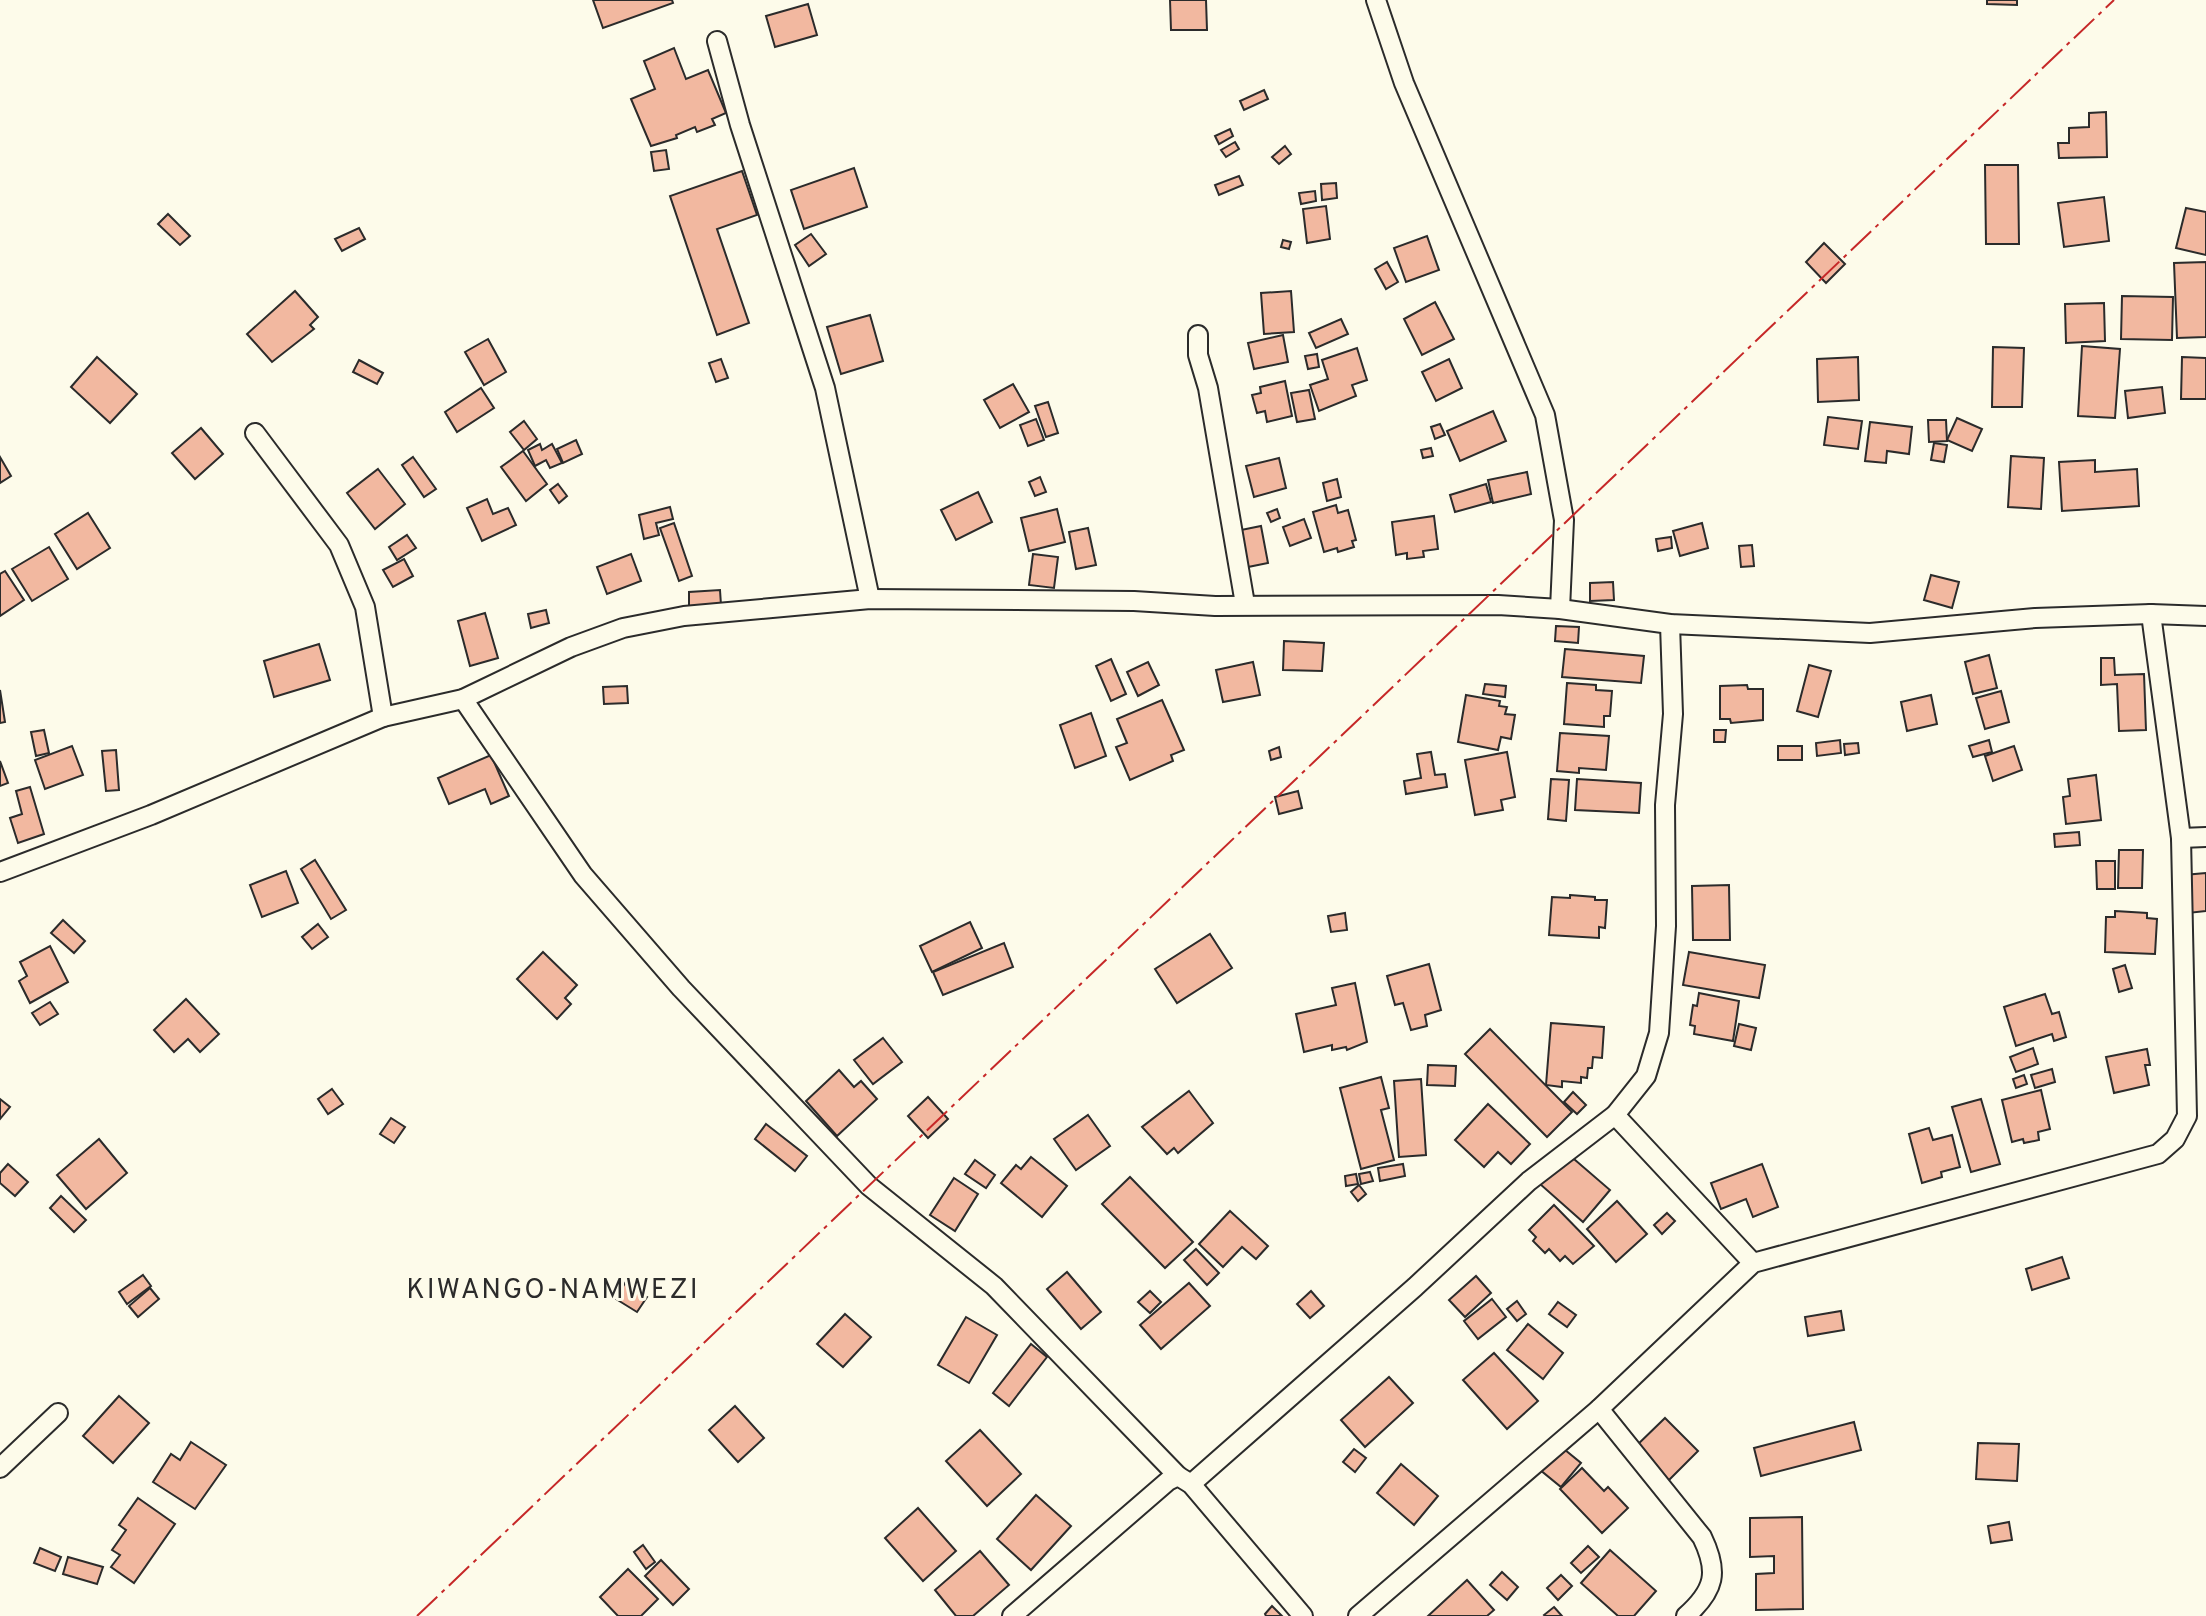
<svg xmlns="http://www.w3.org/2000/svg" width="2206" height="1616" viewBox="0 0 2206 1616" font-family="Overpass,sans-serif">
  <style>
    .building { fill: #f2b8a0; stroke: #2b2b2b; stroke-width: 2 }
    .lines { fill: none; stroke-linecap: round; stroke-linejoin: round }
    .minor-casing { stroke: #2b2b2b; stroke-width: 22 }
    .minor { stroke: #fdfbea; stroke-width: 18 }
    .power { stroke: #c62828; stroke-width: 2; stroke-dasharray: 28 6 4 6; stroke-linecap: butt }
    .labels { text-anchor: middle; stroke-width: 6; stroke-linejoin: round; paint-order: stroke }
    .quarter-label { font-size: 28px; letter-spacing: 2px; fill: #2b2b2b; stroke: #fdfbea }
  </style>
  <rect width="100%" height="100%" fill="#fdfbea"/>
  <!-- building -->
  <g class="building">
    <polygon points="593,0 672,0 673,3 603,28"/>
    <polygon points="1170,0 1206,0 1207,30 1171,30"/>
    <polygon points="1987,0 2017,0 2017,5 1987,4"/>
    <polygon points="808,4 817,35 775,47 766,16"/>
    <polygon points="674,48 686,79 708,70 726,113 712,119 715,125 697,132 695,127 676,135 677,138 651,146 631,99 655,89 644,61"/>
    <polygon points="1264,90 1268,99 1244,110 1240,101"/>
    <polygon points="2106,112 2107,157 2059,158 2058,143 2069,143 2069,128 2089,127 2089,113"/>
    <polygon points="1230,129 1233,136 1219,144 1215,136"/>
    <polygon points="1235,142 1239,149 1226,157 1221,150"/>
    <polygon points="1285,146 1291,154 1279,164 1272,157"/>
    <polygon points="666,150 669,169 654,171 651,152"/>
    <polygon points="1985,165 2018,165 2019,244 1986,244"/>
    <polygon points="854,168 867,207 804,229 791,190"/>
    <polygon points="742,171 757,215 717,229 749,323 717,335 670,196"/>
    <polygon points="1239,176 1243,185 1219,195 1215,185"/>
    <polygon points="1336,183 1337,198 1322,200 1321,184"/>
    <polygon points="1315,191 1316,201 1301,204 1299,193"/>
    <polygon points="2104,197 2109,241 2064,247 2058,203"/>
    <polygon points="1326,206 1330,239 1307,243 1303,209"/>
    <polygon points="2186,208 2206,212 2206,255 2176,248"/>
    <polygon points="168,214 190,236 180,245 158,224"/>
    <polygon points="359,228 365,239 342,251 335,239"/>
    <polygon points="811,234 826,254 809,266 795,245"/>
    <polygon points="1427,236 1439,270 1406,282 1394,248"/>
    <polygon points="1283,240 1291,242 1289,249 1281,247"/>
    <polygon points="1824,243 1845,264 1826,283 1806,262"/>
    <polygon points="1387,262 1398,282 1386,289 1375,269"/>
    <polygon points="2206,262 2206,337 2177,338 2174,263"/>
    <polygon points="295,291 318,317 310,325 314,329 272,362 247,334"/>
    <polygon points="1291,291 1294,332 1264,334 1261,293"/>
    <polygon points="2122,296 2173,297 2172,340 2121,339"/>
    <polygon points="1435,302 1454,339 1422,355 1404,319"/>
    <polygon points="2104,303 2105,341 2066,343 2065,304"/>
    <polygon points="870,315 883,361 841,374 827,327"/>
    <polygon points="1341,319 1348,334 1316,348 1309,333"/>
    <polygon points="1283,335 1288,362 1254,369 1248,343"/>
    <polygon points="488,339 506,372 484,385 465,352"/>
    <polygon points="2082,346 2120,349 2115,418 2078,416"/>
    <polygon points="1993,347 2024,348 2022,407 1992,407"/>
    <polygon points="1357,348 1367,380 1352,385 1356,396 1319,411 1310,385 1328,379 1322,360"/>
    <polygon points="1317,354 1319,367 1308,369 1305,356"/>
    <polygon points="97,357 137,394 110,423 71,387"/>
    <polygon points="1858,357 1859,400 1818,402 1817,359"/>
    <polygon points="2182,357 2206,358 2206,399 2181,399"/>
    <polygon points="721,359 728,378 716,382 709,363"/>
    <polygon points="1449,359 1462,388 1436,401 1422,372"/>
    <polygon points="359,360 383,373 377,384 353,372"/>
    <polygon points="1285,381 1292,416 1267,422 1265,411 1257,413 1252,395 1261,393 1260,387"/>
    <polygon points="1013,384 1029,412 1000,428 984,400"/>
    <polygon points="2162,387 2165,413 2128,418 2125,391"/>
    <polygon points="481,388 494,408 457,432 445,412"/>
    <polygon points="1309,390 1315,419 1297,422 1291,393"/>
    <polygon points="1048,402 1058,433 1046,437 1035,406"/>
    <polygon points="1493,411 1506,441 1460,461 1447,431"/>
    <polygon points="1828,417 1862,421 1858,449 1824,445"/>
    <polygon points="1957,418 1982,429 1972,451 1947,440"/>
    <polygon points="1036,419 1044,440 1028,446 1020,425"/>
    <polygon points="1928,420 1946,420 1947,441 1929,442"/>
    <polygon points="524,421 537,439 524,450 510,432"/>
    <polygon points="1870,422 1912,427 1909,454 1887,451 1886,463 1865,461"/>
    <polygon points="1440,424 1445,435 1435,439 1431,427"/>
    <polygon points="201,428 223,454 195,479 172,453"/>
    <polygon points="576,440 582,454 563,463 557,449"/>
    <polygon points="1934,443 1947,445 1944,462 1931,460"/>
    <polygon points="540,444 542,450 552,444 562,463 550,468 546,460 535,466 528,450"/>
    <polygon points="1431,448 1433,456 1423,458 1421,450"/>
    <polygon points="523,451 547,484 526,501 501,467"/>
    <polygon points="2011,456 2044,458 2041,509 2008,507"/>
    <polygon points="0,457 11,476 0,483"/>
    <polygon points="413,457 436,489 424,497 402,465"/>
    <polygon points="1279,458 1286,488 1254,497 1246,466"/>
    <polygon points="2095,460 2095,472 2137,469 2139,506 2062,511 2059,462"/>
    <polygon points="378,469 405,504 375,529 347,493"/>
    <polygon points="1527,472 1531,494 1493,503 1488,480"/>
    <polygon points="1040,477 1046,492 1035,496 1029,482"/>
    <polygon points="1337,479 1341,497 1327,501 1323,483"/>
    <polygon points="558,484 567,496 559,503 550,490"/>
    <polygon points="1486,484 1491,502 1455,512 1450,495"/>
    <polygon points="978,492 992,522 956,540 941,510"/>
    <polygon points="487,499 493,514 508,508 516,525 482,541 467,508"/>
    <polygon points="1336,505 1338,513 1348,510 1356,540 1352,541 1354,547 1338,552 1337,548 1324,552 1313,512"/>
    <polygon points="670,507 673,519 656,523 659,535 644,539 639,515"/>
    <polygon points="1057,509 1065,542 1029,551 1021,518"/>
    <polygon points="1277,509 1280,518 1271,522 1267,513"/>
    <polygon points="88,513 110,548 77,569 55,534"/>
    <polygon points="1434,516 1438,549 1423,551 1424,557 1407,559 1407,553 1396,555 1392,522"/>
    <polygon points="1304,519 1311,538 1290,546 1283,527"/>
    <polygon points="674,523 692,576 679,581 660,528"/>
    <polygon points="1702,523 1708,548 1680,556 1673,531"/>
    <polygon points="1261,526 1268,563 1248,567 1241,530"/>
    <polygon points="1088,528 1096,565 1076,569 1069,532"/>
    <polygon points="407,535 416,548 397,560 389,547"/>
    <polygon points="1671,537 1672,548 1658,551 1656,539"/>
    <polygon points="1752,545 1754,566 1741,567 1739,546"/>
    <polygon points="49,547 68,579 32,601 12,569"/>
    <polygon points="631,554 641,581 607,594 597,567"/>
    <polygon points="1033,554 1058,557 1054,588 1029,585"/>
    <polygon points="404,559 413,576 393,587 383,570"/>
    <polygon points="5,571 24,600 0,616 0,574"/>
    <polygon points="1931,575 1959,582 1952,608 1924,600"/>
    <polygon points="1613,582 1614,600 1590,601 1590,583"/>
    <polygon points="720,590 721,605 689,607 689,592"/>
    <polygon points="546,610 549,623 531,628 528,614"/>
    <polygon points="485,613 498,658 470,666 458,621"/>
    <polygon points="1556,626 1579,627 1578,643 1555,641"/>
    <polygon points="1284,641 1324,643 1322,671 1283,670"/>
    <polygon points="319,644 330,680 274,697 264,661"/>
    <polygon points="1565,649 1644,656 1641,683 1562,677"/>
    <polygon points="1989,655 1997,688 1973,694 1965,662"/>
    <polygon points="2101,658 2114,658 2115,675 2144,674 2146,730 2119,731 2117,684 2101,685"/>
    <polygon points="1111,659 1126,694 1111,701 1096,666"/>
    <polygon points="1148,662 1159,685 1138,696 1127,672"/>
    <polygon points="1253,662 1260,695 1223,702 1216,670"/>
    <polygon points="1809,665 1831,671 1818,717 1797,711"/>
    <polygon points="1567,683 1596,685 1596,690 1612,691 1610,716 1604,716 1604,727 1564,724"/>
    <polygon points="1485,684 1506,686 1505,697 1483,694"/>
    <polygon points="1747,685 1748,689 1763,689 1763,720 1731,723 1730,719 1720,719 1720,686"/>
    <polygon points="627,686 628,703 604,704 603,687"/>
    <polygon points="0,690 5,722 0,723"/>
    <polygon points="2001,691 2009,722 1985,729 1976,698"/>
    <polygon points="1466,695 1500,701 1499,706 1507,707 1505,714 1515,715 1511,739 1501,737 1498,750 1458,742"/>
    <polygon points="1931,695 1937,724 1907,731 1901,702"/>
    <polygon points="1162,700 1184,750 1171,755 1173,761 1130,780 1116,747 1127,743 1117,719"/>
    <polygon points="1091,713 1106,756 1075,768 1060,725"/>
    <polygon points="44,730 49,753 36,756 31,732"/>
    <polygon points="1714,730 1726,730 1725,742 1714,742"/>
    <polygon points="1560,733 1609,736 1606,770 1579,768 1579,773 1557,771"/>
    <polygon points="1840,740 1841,753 1817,756 1816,743"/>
    <polygon points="1989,740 1992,752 1973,757 1969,746"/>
    <polygon points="1858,743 1859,753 1845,755 1844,744"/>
    <polygon points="72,746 83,775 45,789 35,760"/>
    <rect x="1778" y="746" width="24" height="14"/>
    <polygon points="2014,746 2022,770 1993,781 1985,756"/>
    <polygon points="1279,747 1281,757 1271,760 1269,751"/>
    <polygon points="116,750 119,790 106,791 102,751"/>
    <polygon points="1431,752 1435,775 1445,774 1447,787 1406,794 1404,781 1421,778 1417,754"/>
    <polygon points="1507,752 1515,797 1501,800 1503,810 1475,815 1465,760"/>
    <polygon points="491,755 509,796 491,804 485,789 449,804 438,778"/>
    <polygon points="0,761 8,783 0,786"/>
    <polygon points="2096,775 2101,820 2066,824 2063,797 2070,796 2068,779"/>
    <polygon points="1551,779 1569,780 1566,821 1548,819"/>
    <polygon points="1577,779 1641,783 1639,813 1575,810"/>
    <polygon points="30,787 44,834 18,843 10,818 22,814 16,791"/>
    <polygon points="1298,791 1302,808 1279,814 1275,797"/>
    <polygon points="2079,832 2080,845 2055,847 2054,834"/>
    <polygon points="2119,850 2143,850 2142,888 2118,888"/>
    <polygon points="315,860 346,910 331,919 301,869"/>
    <polygon points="2096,861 2115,861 2115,889 2097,889"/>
    <polygon points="286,871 298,903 262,917 250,885"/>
    <polygon points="2206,873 2206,911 2188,913 2184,875"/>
    <polygon points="1729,885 1730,940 1693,940 1692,886"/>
    <polygon points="1570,895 1595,897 1595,900 1607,900 1605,928 1599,927 1599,938 1549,935 1552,897 1570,898"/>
    <polygon points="2115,911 2147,913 2147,918 2157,919 2155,954 2105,952 2106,917 2115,917"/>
    <polygon points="1345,913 1347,930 1331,932 1328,916"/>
    <polygon points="63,920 85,941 74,953 51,933"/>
    <polygon points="970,922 982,948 932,972 920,946"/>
    <polygon points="318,924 328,937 312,949 302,937"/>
    <polygon points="1210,934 1232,968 1177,1003 1155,969"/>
    <polygon points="1004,943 1013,967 943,995 933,972"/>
    <polygon points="50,946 68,982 30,1003 19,981 27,976 20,962"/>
    <polygon points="543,952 577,985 565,998 571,1004 557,1019 517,979"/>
    <polygon points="1689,952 1765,965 1759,998 1683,985"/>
    <polygon points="1429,964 1441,1010 1425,1015 1427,1026 1411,1030 1403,1003 1395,1005 1387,976"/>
    <polygon points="2125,965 2132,988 2119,992 2113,969"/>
    <polygon points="1355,983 1367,1042 1347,1050 1346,1047 1332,1050 1332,1045 1304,1052 1296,1014 1336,1005 1332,988"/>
    <polygon points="1699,993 1739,1001 1733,1041 1694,1034 1695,1026 1690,1025 1693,1005 1697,1006"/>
    <polygon points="2045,994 2052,1014 2059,1012 2066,1037 2054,1041 2052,1034 2016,1046 2004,1007"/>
    <polygon points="186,999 219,1034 200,1052 188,1039 174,1052 154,1030"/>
    <polygon points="50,1002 58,1014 40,1025 32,1013"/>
    <polygon points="1551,1023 1604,1027 1602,1058 1593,1057 1592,1068 1588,1068 1587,1078 1581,1077 1581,1083 1562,1081 1562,1087 1546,1085"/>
    <polygon points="1739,1024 1756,1028 1751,1050 1734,1046"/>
    <polygon points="1490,1029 1572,1112 1547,1137 1465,1054"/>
    <polygon points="883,1038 902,1062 873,1084 854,1060"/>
    <polygon points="2033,1048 2038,1064 2016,1072 2010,1057"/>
    <polygon points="2147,1049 2150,1065 2145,1065 2149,1085 2114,1093 2106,1057"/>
    <polygon points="1428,1065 1456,1066 1455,1086 1427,1085"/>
    <polygon points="2052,1069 2055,1082 2035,1088 2031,1075"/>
    <polygon points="839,1070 854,1087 861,1081 877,1099 837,1136 806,1101"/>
    <polygon points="2024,1075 2027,1084 2016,1088 2013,1079"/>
    <polygon points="1381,1077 1389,1108 1381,1110 1394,1160 1361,1169 1340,1088"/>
    <polygon points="1421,1079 1426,1155 1399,1157 1394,1081"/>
    <polygon points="332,1089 343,1104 328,1114 318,1099"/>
    <polygon points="2041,1090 2050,1129 2038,1132 2039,1140 2024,1143 2023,1139 2012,1142 2002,1100"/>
    <polygon points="1189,1091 1213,1123 1178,1153 1174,1148 1167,1154 1142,1127"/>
    <polygon points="1573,1092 1586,1105 1577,1114 1564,1102"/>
    <polygon points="928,1097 948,1119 928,1138 908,1116"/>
    <polygon points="0,1099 10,1107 0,1119"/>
    <polygon points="1981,1099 2000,1164 1971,1172 1952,1107"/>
    <polygon points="1488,1104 1530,1144 1511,1164 1498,1152 1484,1167 1455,1140"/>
    <polygon points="1088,1115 1110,1146 1076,1170 1054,1139"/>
    <polygon points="391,1118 405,1127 394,1143 380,1134"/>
    <polygon points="766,1124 807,1156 795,1171 755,1139"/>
    <polygon points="1929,1128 1933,1140 1952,1135 1960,1167 1941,1172 1942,1177 1922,1183 1909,1134"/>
    <polygon points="99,1139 127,1173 86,1209 57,1175"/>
    <polygon points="1567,1153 1610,1190 1583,1222 1540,1184"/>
    <polygon points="1031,1157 1067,1186 1042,1217 1001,1183 1016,1165 1021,1169"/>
    <polygon points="975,1160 995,1175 986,1188 965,1174"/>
    <polygon points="8,1164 28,1182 15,1196 0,1183 0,1173"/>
    <polygon points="1403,1164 1405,1176 1380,1181 1378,1168"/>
    <polygon points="1762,1164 1778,1207 1753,1217 1746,1199 1721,1209 1711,1183"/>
    <polygon points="1370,1172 1373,1181 1361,1184 1359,1174"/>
    <polygon points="1356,1174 1358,1184 1346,1186 1345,1176"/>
    <polygon points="1130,1177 1193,1242 1165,1268 1102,1204"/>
    <polygon points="954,1178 978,1194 955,1231 930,1215"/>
    <polygon points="1359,1185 1366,1194 1358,1201 1351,1192"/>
    <polygon points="61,1196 86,1220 74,1232 50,1208"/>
    <polygon points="1617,1201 1647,1234 1616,1262 1587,1229"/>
    <polygon points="1554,1205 1594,1246 1573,1264 1565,1256 1560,1261 1549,1249 1545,1253 1533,1241 1536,1237 1529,1230"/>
    <polygon points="1230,1211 1268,1246 1256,1259 1242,1247 1223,1267 1199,1244"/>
    <polygon points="1667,1213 1675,1221 1662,1234 1654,1225"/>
    <polygon points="1196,1249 1219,1273 1207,1285 1184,1260"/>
    <polygon points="2062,1257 2069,1278 2032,1290 2026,1269"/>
    <polygon points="1067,1272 1101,1312 1081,1329 1047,1289"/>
    <polygon points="143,1275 151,1286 127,1304 119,1292"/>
    <polygon points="1476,1276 1491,1293 1465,1317 1449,1300"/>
    <polygon points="625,1283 647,1297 637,1312 616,1299"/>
    <polygon points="1189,1283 1210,1306 1161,1349 1140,1325"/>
    <polygon points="150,1288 159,1299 138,1317 129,1306"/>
    <polygon points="1150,1291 1161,1302 1150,1313 1138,1302"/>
    <polygon points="1311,1291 1324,1306 1310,1318 1297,1304"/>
    <polygon points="1492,1299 1506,1317 1478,1339 1464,1321"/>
    <polygon points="1517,1301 1526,1314 1517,1321 1507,1309"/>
    <polygon points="1558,1302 1576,1315 1567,1327 1549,1314"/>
    <polygon points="1841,1311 1844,1330 1808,1336 1805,1317"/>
    <polygon points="845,1314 871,1337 843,1367 817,1344"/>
    <polygon points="966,1317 997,1335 969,1383 938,1365"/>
    <polygon points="1528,1324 1563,1353 1543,1379 1507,1350"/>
    <polygon points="1031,1344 1047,1357 1009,1406 993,1393"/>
    <polygon points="1494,1353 1538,1401 1507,1429 1463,1380"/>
    <polygon points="1389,1377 1413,1403 1365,1447 1341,1420"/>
    <polygon points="119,1396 149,1423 113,1463 83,1436"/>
    <polygon points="735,1406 764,1438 738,1462 709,1430"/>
    <polygon points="1665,1418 1698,1451 1666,1483 1633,1449"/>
    <polygon points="1854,1422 1861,1450 1761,1476 1754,1448"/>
    <polygon points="980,1430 1021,1474 987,1506 946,1461"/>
    <polygon points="191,1442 226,1465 195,1509 153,1482 171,1454 180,1460"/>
    <polygon points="1978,1443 2019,1444 2017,1481 1976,1479"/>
    <polygon points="1559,1445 1581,1463 1561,1487 1539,1469"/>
    <polygon points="1354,1449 1366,1458 1355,1472 1343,1462"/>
    <polygon points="1401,1464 1438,1496 1414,1525 1377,1493"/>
    <polygon points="1582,1468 1604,1491 1608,1487 1628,1508 1602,1533 1560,1489"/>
    <polygon points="1036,1495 1071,1526 1031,1570 997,1539"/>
    <polygon points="138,1498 175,1524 134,1583 111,1567 120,1555 112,1550 126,1530 119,1525"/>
    <polygon points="918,1508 956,1551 923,1581 885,1538"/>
    <polygon points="1802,1517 1803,1609 1756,1610 1756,1574 1774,1573 1774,1556 1750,1557 1750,1518"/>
    <polygon points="2009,1522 2012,1540 1991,1543 1988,1526"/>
    <polygon points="643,1545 655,1562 646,1569 634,1552"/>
    <polygon points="1588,1546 1599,1557 1581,1573 1571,1563"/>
    <polygon points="40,1548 61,1557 55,1571 34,1563"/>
    <polygon points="1610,1550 1656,1591 1634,1616 1618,1616 1581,1583"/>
    <polygon points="980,1551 1009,1585 973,1616 956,1616 935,1590"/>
    <polygon points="68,1557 103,1567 97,1584 63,1574"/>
    <polygon points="661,1560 689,1589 673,1605 645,1576"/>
    <polygon points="628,1569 658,1599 641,1616 618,1616 600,1597"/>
    <polygon points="1502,1572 1518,1587 1507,1600 1490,1585"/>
    <polygon points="1561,1575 1572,1586 1558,1600 1547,1588"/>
    <polygon points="1467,1580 1494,1610 1487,1616 1428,1616"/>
    <polygon points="1272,1606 1282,1616 1266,1616 1265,1614"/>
    <polygon points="1554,1607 1562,1616 1545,1616 1544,1615"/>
  </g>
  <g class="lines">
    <defs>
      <g id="minor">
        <polyline points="1376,0 1404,83 1545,415 1564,520 1560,609"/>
        <polyline points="717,41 740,125 825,388 870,599"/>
        <polyline points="1198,335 1198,355 1208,388 1245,604"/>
        <polyline points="255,433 339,545 365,607 383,717"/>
        <polyline points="463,699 583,875 681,988 869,1186 994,1286 1178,1476"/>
        <polyline points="2181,838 2206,837"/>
        <polyline points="0,872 151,815 383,717 463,699 571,647 623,628 684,616 870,599 1134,601 1215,606 1498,605 1560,609 1670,624 1870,633 2035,618 2151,614 2206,616"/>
        <polyline points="1615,1115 1753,1263"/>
        <path d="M1599 1409 1702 1537C1719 1572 1715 1590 1686 1616"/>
        <polyline points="0,1468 58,1413"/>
        <polyline points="1191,1484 1415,1287 1529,1181 1615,1115 1646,1076 1659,1033 1666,926 1665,805 1673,714 1670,624"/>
        <polyline points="1012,1616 1168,1481 1178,1476 1191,1484 1303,1616"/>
        <polyline points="1358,1616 1599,1409 1753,1263 2158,1154 2175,1139 2187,1116 2181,838 2151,614"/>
      </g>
    </defs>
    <!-- minor casing -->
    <use href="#minor" class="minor-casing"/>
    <!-- minor -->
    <use href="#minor" class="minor"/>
    <!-- power -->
    <polyline class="power" points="417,1616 2114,0"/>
  </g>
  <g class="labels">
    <!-- quarter labels -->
    <g class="quarter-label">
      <text x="553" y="1298">KIWANGO-NAMWEZI</text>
    </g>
  </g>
</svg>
